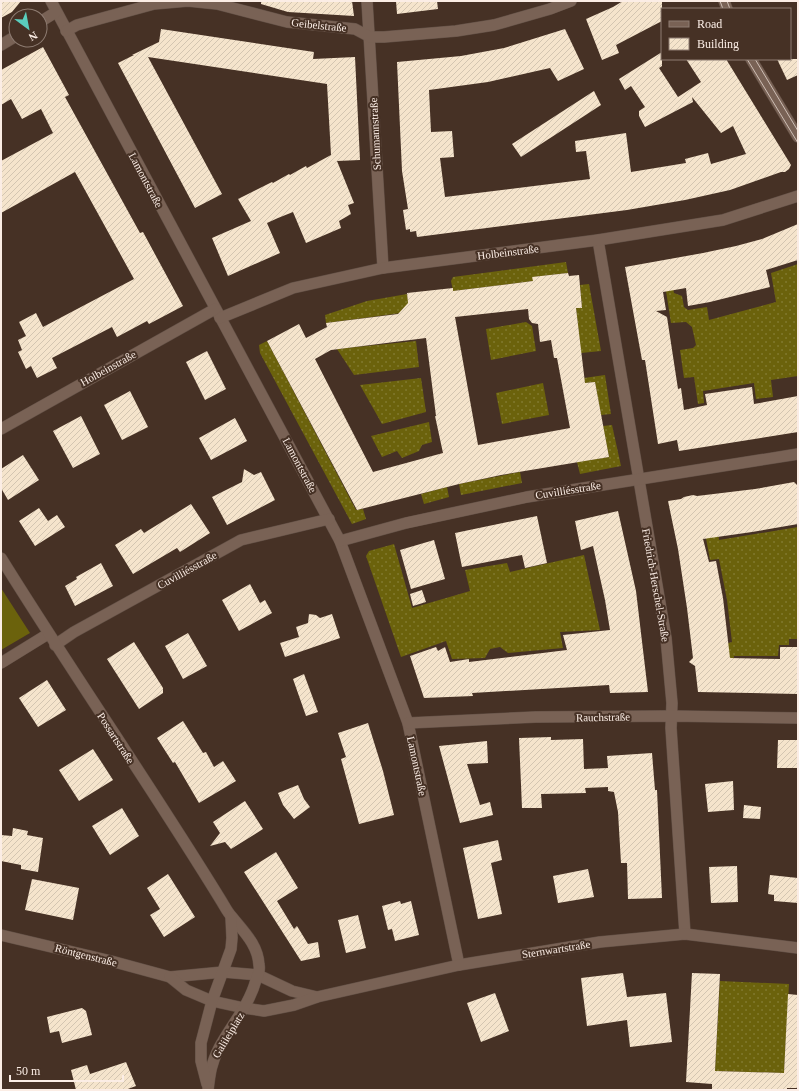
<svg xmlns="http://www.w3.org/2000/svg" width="799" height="1091" viewBox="0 0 799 1091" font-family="Georgia,serif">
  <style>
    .grass { fill: url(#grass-dots) }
    .park { fill: #6b620c }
    .building { fill: url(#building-hatch); fill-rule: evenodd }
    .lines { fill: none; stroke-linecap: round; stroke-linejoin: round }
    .minor-casing { stroke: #614f45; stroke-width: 12 }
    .tertiary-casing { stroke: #614f45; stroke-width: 12 }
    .minor { stroke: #796255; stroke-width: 11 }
    .tertiary { stroke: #796255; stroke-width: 11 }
    .tram { stroke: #cebfb6; stroke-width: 1 }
    .labels { text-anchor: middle; stroke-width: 4; stroke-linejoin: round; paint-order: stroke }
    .street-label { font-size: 11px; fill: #fbede5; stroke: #463125 }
  </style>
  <defs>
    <pattern id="grass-dots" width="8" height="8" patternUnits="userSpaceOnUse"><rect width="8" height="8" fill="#6b620c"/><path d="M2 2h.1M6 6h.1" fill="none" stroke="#81792f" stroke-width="1.8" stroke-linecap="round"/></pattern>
    <pattern id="building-hatch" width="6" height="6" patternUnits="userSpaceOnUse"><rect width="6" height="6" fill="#f5e4cc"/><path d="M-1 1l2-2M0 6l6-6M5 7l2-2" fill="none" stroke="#d3c5b1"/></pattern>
  </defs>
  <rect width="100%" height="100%" fill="#463125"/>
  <!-- grass -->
  <g class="grass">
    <polygon points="566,262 568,273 533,277 533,281 453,291 451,281 453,277"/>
    <polygon points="798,264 798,376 771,380 773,397 756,399 754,383 703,391 704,403 698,404 694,377 684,378 680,350 693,348 696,345 692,327 686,322 671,323 666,291 673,288 674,293 682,296 684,307 688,310 707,307 709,320 776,302 771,273"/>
    <polygon points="589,284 601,351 581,353 576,308 582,308 580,285"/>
    <polygon points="407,294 409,305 402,309 401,313 326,323 325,315 367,301"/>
    <polygon points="526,322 532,326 536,351 491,360 486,329"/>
    <polygon points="267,341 356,510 363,509 366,519 352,524 260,353 259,345"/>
    <polygon points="416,341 419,367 354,375 337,349"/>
    <polygon points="605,375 611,414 601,415 595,382 585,383 584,378"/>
    <polygon points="421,378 426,412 382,424 360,385"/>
    <polygon points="543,383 549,415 502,424 496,393"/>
    <polygon points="429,422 432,442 422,445 419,451 402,458 397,451 382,457 371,436"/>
    <polygon points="612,425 621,466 580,474 577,462 609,457 603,426"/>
    <polygon points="520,472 522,483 461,495 459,484"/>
    <polygon points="447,487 449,497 424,504 421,494"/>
    <polygon points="716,519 719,540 798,527 798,639 789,639 789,645 779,645 778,656 734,656 733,666 728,665 725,644 732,642 727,600 719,559 710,560 703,522"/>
    <polygon points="394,544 412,608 470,591 465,570 507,563 510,572 584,555 600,630 560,632 563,648 508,653 500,647 490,649 485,658 452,659 446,641 401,657 366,556 369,551"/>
    <polygon points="720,981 789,984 784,1073 715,1071"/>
  </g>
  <!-- park -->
  <polygon class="park" points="1,588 30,633 1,650"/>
  <!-- building -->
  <g class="building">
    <polygon points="1,1 21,1 12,12 1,18"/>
    <polygon points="261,1 352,1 354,16 288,12 261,4"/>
    <polygon points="396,1 437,1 438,9 397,14"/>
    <polygon points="623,1 662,1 662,21 616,45 619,53 602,60 586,19 613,7"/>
    <polygon points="161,29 314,52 313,59 355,57 360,160 337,161 354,203 348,205 351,214 339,221 341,228 306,243 293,212 278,218 267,223 280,253 228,276 212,238 251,221 238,199 272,182 273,183 289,174 290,175 306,166 307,168 331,155 327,84 148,57 222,194 195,208 118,63 134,55 132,55 159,42"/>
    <polygon points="565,29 584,69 558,81 550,68 488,82 429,90 431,132 452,131 454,157 440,158 445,197 590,179 586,151 576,152 575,141 626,133 631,172 686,163 685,159 708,153 711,164 746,154 733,126 721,133 692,97 693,102 645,127 639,116 639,111 645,107 631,86 625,90 619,79 662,52 662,66 659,68 678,97 701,82 686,59 726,59 791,165 789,169 785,172 781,172 730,190 685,200 627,210 417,237 416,231 410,232 410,229 406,230 403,210 408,209 402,171 397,62 461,56 504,48"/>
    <polygon points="43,47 69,95 65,97 140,233 143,232 183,306 149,324 147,321 117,337 112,327 52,358 57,368 37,378 31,366 26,369 18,352 22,350 18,340 26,336 19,322 36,313 43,327 134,279 75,172 1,213 1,161 53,133 41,109 22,119 11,99 1,105 1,70"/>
    <polygon points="777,59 798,59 798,75 787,80"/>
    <polygon points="594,91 601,105 521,157 512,144"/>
    <polygon points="798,224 798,260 766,270 770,287 710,302 688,306 686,288 663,292 666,310 656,311 667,317 678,389 681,388 684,410 707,405 705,394 752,387 754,404 798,396 798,432 679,451 677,440 658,444 645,360 642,360 625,267 703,253 736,246 762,239"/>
    <path d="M568 273 569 276 579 275 582 308H576L585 383 595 382 609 457 501 475 459 484 357 510 267 341 299 324 306 338 327 327 326 323 398 314 408 303 407 293 453 288V291L533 281 532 277ZM528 309 529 319 532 323 538 324 540 342 551 340 554 358H557L570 428 478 445 455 317ZM426 338 436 416H435L443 453 373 472 315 359 331 350Z"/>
    <polygon points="207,351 226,389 205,400 186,362"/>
    <polygon points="130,391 148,427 122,440 104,405"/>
    <polygon points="81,416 100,454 73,468 53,431"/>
    <polygon points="235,418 247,441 211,460 199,438"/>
    <polygon points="23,455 39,480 8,500 1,488 1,469"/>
    <polygon points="244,469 254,475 261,472 275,500 227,525 212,497 242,482"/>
    <polygon points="794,482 798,486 798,524 752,532 703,539 709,562 716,561 723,598 730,658 780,659 780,647 798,647 798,694 698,692 695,666 689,662 693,658 687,608 678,549 668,501 681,499 684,497 693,495 697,496 755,489"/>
    <polygon points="191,504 210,533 180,552 177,548 133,574 115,545 141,529 144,533"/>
    <polygon points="39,508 48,521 57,515 65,527 35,546 19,521"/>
    <polygon points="618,511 636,591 648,692 610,693 609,685 472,693 473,696 424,698 410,656 436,647 438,651 445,647 450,662 469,659 469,662 567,650 563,635 610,630 605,600 593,546 581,550 575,521"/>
    <polygon points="537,516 547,563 525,568 522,555 462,567 455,533"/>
    <polygon points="434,540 445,579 411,589 400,550"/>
    <polygon points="101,563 113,586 75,606 65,586 77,579 76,577"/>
    <polygon points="250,584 260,603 265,600 272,613 239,631 222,600"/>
    <polygon points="422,590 426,602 413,606 410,594"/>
    <polygon points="309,614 316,615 320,618 332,614 340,638 285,657 280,643 299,637 296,627 308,623"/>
    <polygon points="188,633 207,666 183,679 165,646"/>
    <polygon points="134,642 163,688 163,693 139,709 107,659"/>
    <polygon points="304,674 318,712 306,716 293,679"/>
    <polygon points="47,680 66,710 38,727 19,698"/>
    <polygon points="183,721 203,753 206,752 214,767 223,761 236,781 199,803 175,762 173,763 157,738"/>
    <polygon points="368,723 383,771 394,815 359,824 341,759 346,757 338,733"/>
    <polygon points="551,737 551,740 583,739 584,769 608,768 607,756 652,753 655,790 657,790 662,898 628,899 627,863 621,863 618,812 614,792 608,791 608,787 585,788 586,793 541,794 542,808 522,808 519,738"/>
    <polygon points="778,740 798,740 798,768 777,768"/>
    <polygon points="487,741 488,763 467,764 480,805 490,802 493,815 460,823 439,746"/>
    <polygon points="93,749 113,780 79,801 59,770"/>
    <polygon points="733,781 734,810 708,812 705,784"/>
    <polygon points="298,785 304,799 310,807 294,819 283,805 278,793"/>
    <polygon points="245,801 263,829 231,849 225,842 210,846 220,833 213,822"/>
    <polygon points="744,805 761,807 760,819 743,818"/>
    <polygon points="122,808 139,836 110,855 92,826"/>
    <polygon points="13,828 28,831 27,835 43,838 38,872 21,869 21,865 1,861 1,835 12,836"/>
    <polygon points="498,840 502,860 491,863 502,914 478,919 463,848"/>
    <polygon points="276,852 298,888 277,901 294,929 297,926 308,944 318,942 320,957 301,961 244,872"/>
    <polygon points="737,866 738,902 711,903 709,867"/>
    <polygon points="588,869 594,897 558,903 553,876"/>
    <polygon points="168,874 195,917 164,937 150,915 160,909 147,888"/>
    <polygon points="770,875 798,878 798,903 774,901 774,895 768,894"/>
    <polygon points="32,879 79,888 73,920 25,910"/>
    <polygon points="400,901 401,904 411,901 419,935 395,941 392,929 388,930 382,906"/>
    <polygon points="358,915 366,948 346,953 338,920"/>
    <polygon points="623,973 627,997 666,993 672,1042 630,1047 627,1020 587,1026 581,978"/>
    <polygon points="692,973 720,974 715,1071 784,1073 788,994 798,995 798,1088 787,1088 787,1090 712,1090 712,1084 686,1082"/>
    <polygon points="495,993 509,1031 481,1042 467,1003"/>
    <polygon points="82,1008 86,1011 92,1035 62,1043 59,1031 50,1033 47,1017"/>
    <polygon points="126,1062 136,1086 125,1090 76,1090 71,1070 87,1065 90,1074"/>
  </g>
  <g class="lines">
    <defs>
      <g id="minor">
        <polyline points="51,1 340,541 408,723 459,965"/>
        <polyline points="367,1 383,268"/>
        <polyline points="40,22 56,12"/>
        <polyline points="66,31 77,25 154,4 188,1 217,4 287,22 355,29 370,37 384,37 456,31 494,25 550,9 571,1"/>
        <polyline points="1,45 16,36"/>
        <polyline points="598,240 666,638 672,703 671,728 685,934"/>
        <polyline points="220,318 293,288 383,268 598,240 723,220 798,196"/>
        <polyline points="1,429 215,309"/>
        <polyline points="340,541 406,523 527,497 798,454"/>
        <polyline points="55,645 74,632 241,540 329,519"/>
        <polyline points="1,663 48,634"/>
        <polyline points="408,723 536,717 672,716 798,718"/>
        <polyline points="1,935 111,961 170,977 223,972 258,975 292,991 317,997"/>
        <polyline points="170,977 186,990 212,1001 244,1008 264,1011 294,1005 317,997 459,965 600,942 685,934 798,948"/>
      </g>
      <g id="tertiary">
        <polyline points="724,1 727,9"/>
        <polyline points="751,59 798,137"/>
        <path d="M1 558C73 674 151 786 222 902 225 907 228 913 232 917 244 932 258 945 259 965 260 970 258 976 256 980 249 1006 231 1025 219 1048 211 1064 210 1073 208 1090"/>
        <polyline points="207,1084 201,1061 201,1043 212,1001 231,949 232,938 231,917"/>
      </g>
    </defs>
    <!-- minor casing -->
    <use href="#minor" class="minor-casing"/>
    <!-- tertiary casing -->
    <use href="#tertiary" class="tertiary-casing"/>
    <!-- minor -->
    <use href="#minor" class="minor"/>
    <!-- tertiary -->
    <use href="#tertiary" class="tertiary"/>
    <!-- tram -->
    <g class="tram">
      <polyline points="720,1 723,9"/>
      <polyline points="727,1 730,9"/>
      <polyline points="747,59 798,143"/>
      <polyline points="755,59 798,131"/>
    </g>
  </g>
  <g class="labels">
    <!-- street labels -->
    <g class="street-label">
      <text transform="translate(319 25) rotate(6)" y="4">Geibelstraße</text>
      <text transform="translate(375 134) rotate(-93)" y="4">Schumannstraße</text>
      <text transform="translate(146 180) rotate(62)" y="4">Lamontstraße</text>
      <text transform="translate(508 252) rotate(-7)" y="4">Holbeinstraße</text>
      <text transform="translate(108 368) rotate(-29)" y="4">Holbeinstraße</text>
      <text transform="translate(300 465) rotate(62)" y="4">Lamontstraße</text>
      <text transform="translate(568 490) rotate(-9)" y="4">Cuvilliésstraße</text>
      <text transform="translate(187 570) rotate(-29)" y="4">Cuvilliésstraße</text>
      <text transform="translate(656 585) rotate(80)" y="4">Friedrich-Herschel-Straße</text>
      <text transform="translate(603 717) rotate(-1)" y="4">Rauchstraße</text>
      <text transform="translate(116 738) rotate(57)" y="4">Possartstraße</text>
      <text transform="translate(417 766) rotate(78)" y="4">Lamontstraße</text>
      <text transform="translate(556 949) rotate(-9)" y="4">Sternwartstraße</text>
      <text transform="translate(86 955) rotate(14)" y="4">Röntgenstraße</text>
      <text transform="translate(228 1035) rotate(-59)" y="4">Galileiplatz</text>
    </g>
  </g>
  <!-- border -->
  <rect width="799" height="1091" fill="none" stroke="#fbede5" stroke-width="4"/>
  <!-- legend -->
  <rect x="661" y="8" width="130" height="52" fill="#463125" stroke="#8e7c72"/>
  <rect x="669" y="21" width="20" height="6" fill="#796255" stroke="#8e7c72"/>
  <text x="697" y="28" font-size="12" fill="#fbede5">Road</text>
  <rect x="669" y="38" width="20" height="12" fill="url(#building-hatch)" stroke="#8e7c72"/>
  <text x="697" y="48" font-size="12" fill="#fbede5">Building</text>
  <!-- north arrow -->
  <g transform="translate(28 28) rotate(148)"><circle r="19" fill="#463125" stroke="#8e7c72"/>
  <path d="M0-3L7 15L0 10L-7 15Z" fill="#5acebd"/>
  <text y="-6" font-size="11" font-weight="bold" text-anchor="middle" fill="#fbede5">N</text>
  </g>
  <!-- scale -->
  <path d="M10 1075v6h113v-6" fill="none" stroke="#fbede5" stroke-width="2"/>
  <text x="16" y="1075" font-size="12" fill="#fbede5" stroke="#463125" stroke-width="3" paint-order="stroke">50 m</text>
</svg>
